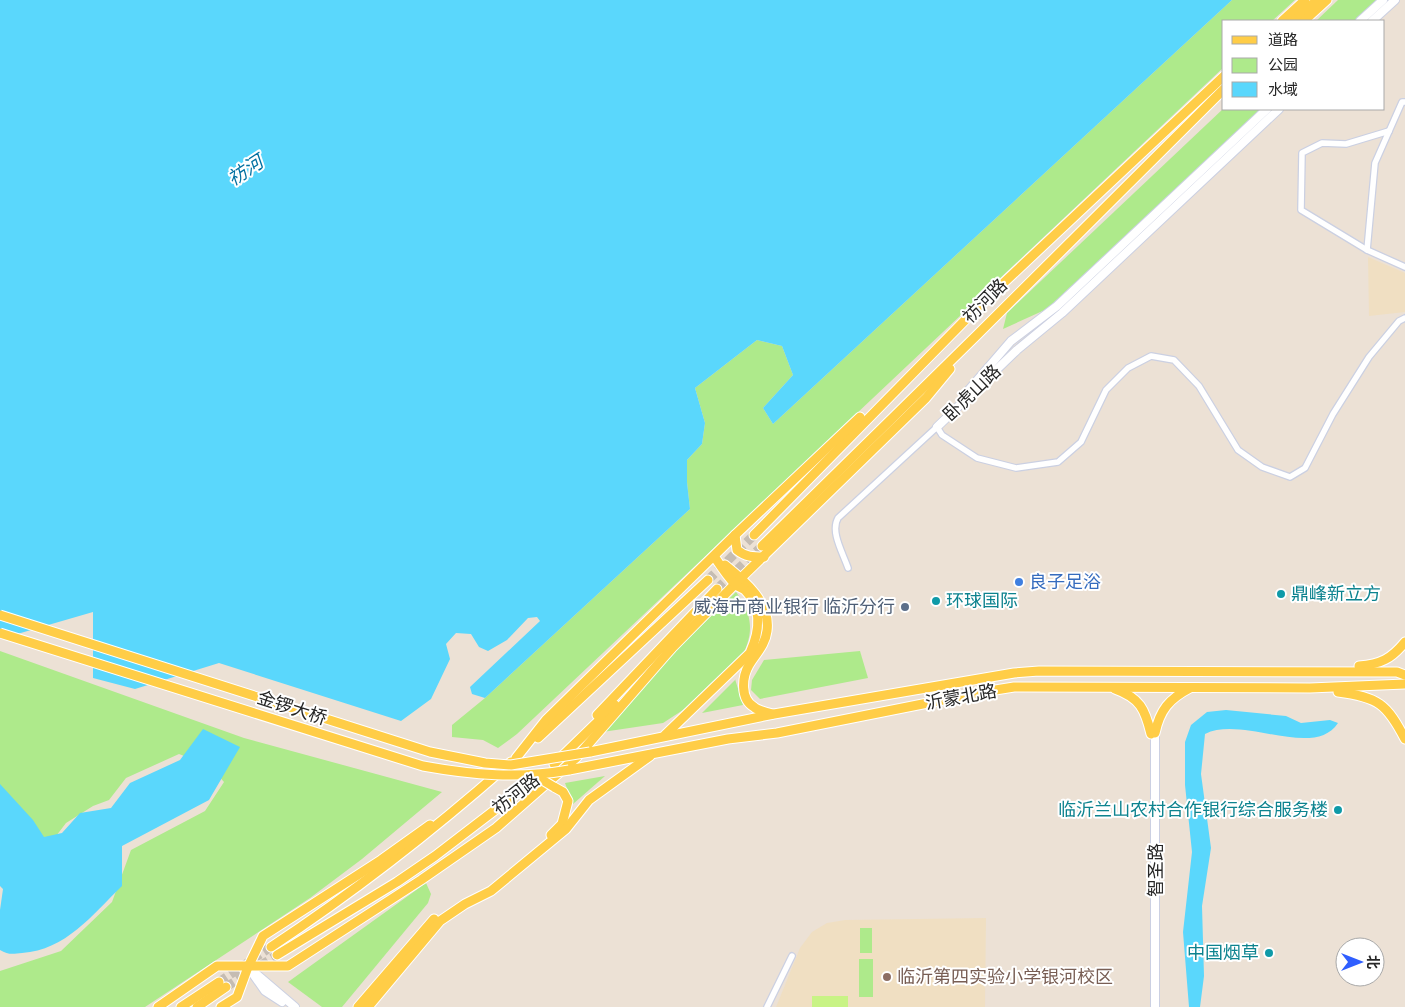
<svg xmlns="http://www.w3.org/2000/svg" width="1405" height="1007" viewBox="0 0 1405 1007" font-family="'Archivo Narrow','Noto Sans SC',sans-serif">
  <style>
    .education { fill: #f0dfc2 }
    .green { fill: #aeea8b }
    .pitch { fill: #c8f385 }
    .water { fill: #5ad7fc }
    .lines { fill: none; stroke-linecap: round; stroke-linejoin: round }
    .primary-tunnel { stroke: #c5bcb2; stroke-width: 9; stroke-dasharray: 9 4.5; stroke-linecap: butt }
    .street-casing { stroke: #cbd0e2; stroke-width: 8 }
    .secondary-casing { stroke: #cbd0e2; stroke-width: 10 }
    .primary-casing { stroke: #fff; stroke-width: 11 }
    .street { stroke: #fff; stroke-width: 5.5 }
    .secondary { stroke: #fff; stroke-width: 8 }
    .primary { stroke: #ffcd47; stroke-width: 9 }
    .primary-bridge-casing { stroke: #fff; stroke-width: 11; stroke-linecap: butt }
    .primary-bridge { stroke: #ffcd47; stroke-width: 9 }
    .shop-dot { fill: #3f7fe0; stroke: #fff; stroke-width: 2 }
    .culture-dot { fill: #0f9aa8; stroke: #fff; stroke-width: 2 }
    .service-dot { fill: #5c6f8a; stroke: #fff; stroke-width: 2 }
    .education-dot { fill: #8d6e63; stroke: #fff; stroke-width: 2 }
    .labels { text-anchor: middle; stroke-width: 4; stroke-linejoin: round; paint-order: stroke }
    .street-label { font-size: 18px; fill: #272727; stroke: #fff }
    .shop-label { font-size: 18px; fill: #366cbe; stroke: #fff; text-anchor: start }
    .culture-label { font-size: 18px; fill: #0d838f; stroke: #fff; text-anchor: start }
    .service-label { font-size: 18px; fill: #4e5e75; stroke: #fff; text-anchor: end }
    .education-label { font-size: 18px; fill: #785e54; stroke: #fff; text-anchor: start }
    .water-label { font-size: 19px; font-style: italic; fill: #0070a1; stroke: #fff }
  </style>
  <rect width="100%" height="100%" fill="#ece1d5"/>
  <!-- education -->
  <g class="education">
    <polygon points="1368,257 1405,273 1405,312 1369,316"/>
    <polygon points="986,918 985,1007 776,1007 800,948 812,932 827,923 845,920"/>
  </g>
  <!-- green -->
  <g class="green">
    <polygon points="1232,0 1295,0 1272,21 1224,21 1224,67 517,734 498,748 483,740 452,737 452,725 485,698 690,509 687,482 687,460 702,444 705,423 695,388 757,340 782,346 793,375 763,408 773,424"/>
    <polygon points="1338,0 1377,0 1355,21 1316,21"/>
    <polygon points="1224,108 1261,109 1047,309 1003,329 1007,313"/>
    <path d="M736 592C750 611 755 629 744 652L683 710 663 723 589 734Z"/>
    <polygon points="0,651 244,738 442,792 362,859 310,898 145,1007 0,1007 0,971 61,951 112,902 131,850 205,811 224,782 210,766 179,754 126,778 109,800 93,806 66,823 53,840 42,842 0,786"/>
    <polygon points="860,651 868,678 760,699 751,690 752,680 764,660"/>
    <polygon points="735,679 743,705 702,713 735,680"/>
    <polygon points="605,776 573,804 565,783"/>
    <polygon points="426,883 431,894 428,903 342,1007 322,1007 288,982"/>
    <rect x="860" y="928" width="12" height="25"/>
    <rect x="859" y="959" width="14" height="38"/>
  </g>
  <!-- pitch -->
  <rect class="pitch" x="812" y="996" width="36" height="11"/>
  <!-- water -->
  <g class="water">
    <polygon points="0,0 1232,0 773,424 763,408 793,375 782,346 757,340 695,388 705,423 702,444 687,460 687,482 690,509 485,698 472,694 470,687 540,621 537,617 528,618 507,640 488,651 479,647 471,634 456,633 446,644 450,659 431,699 401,721 219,663 135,689 93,678 93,612 0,639"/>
    <path d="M1226 710 1286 716 1301 723 1330 720 1338 723C1314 760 1243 715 1205 734L1201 774 1211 848 1202 906 1204 976 1200 1007H1189L1183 932 1192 852 1185 785V742L1191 725 1207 712Z"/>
    <path d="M203 729 240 747 209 800 122 846V886C92 915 66 950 22 953 13 954 8 955 0 950V910L3 889 0 886V784L33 820 44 837 62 833 80 813 111 808 130 783 180 760Z"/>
  </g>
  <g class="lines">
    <!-- primary-tunnel -->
    <g class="primary-tunnel">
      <polyline points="708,580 754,535"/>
      <polyline points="717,589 762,546"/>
      <polyline points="219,982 271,947"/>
      <polyline points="226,987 277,955"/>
    </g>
    <defs>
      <g id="street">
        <polyline points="1389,131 1346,144 1322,143 1302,153 1301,210 1367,250 1405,267"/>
        <polyline points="1367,250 1375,163 1402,102 1405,102"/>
        <path d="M848 568C843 553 830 532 838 518L937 427 942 435 977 458 1016 468 1058 462 1081 442 1106 390 1128 368 1151 356 1174 360 1199 386 1238 450 1262 467 1290 477 1305 468 1333 414 1369 357 1399 321 1405 318"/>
        <polyline points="767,1007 792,956"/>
      </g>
      <g id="secondary">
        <polyline points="1360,21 1383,0"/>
        <polyline points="1372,21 1395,0"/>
        <polyline points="967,392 1011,341 1057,306 1267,109"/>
        <polyline points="937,427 1017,350 1062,313 1279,109"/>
        <polyline points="248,967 295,1007"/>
        <polyline points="253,974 265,991 282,1002"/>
        <polyline points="1155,1007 1155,733"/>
      </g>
      <g id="primary">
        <polyline points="1282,21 1305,0"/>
        <polyline points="1294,21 1317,0"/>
        <polyline points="1304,21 1327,0"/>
        <path d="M735 535 737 550C746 557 752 557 764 557"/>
        <polyline points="754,535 980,305 1224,76"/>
        <polyline points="762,546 977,335 1224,89"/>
        <path d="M725 565C745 581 771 603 767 631 765 646 756 653 749 665 742 677 740 699 754 707 758 711 767 712 772 714"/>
        <polyline points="667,653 741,578 926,398 950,369"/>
        <path d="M1359 666C1381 664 1391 659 1405 642"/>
        <path d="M1115 689C1140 698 1145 709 1151 734"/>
        <path d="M1338 692C1378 697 1387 704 1405 739"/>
        <polyline points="597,715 717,589"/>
        <path d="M1155 733C1160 710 1169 699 1190 688"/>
        <path d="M665 735 750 653C759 633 763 608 745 590 742 588 738 587 735 584 727 576 720 565 714 556"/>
        <polyline points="538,738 708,580"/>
        <polyline points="590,752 774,714 1014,673 1039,671 1397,672 1405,675"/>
        <polyline points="516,758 546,720 735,535 860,417"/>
        <polyline points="554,764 615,705"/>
        <polyline points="569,770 728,739 777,733 983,692 1014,687 1310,688 1405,684"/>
        <polyline points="551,835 562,824 568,801 563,792 554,787"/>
        <path d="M271 947C356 891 435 829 511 762"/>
        <polyline points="277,955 397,882 435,856 542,774"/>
        <polyline points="158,1007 217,966 288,966 421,880 496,828 577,757 671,649"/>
        <polyline points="181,1007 219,982"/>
        <polyline points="197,1007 226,987"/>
        <polyline points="221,1007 237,997 248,967 263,936 381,860 430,825"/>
        <polyline points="358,1007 434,919"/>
        <polyline points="368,1007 440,921 465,904 491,891 566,829 589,800 650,756"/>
      </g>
    </defs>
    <!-- street casing -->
    <use href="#street" class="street-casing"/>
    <!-- secondary casing -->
    <use href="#secondary" class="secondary-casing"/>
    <!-- primary casing -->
    <use href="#primary" class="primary-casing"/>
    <!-- street -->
    <use href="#street" class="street"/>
    <!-- secondary -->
    <use href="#secondary" class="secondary"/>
    <!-- primary -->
    <use href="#primary" class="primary"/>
    <defs>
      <g id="primary-bridge">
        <polyline points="0,615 430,752 485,763 511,765 590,752"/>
        <path d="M0 633 423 766C473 775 519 779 569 770"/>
        <polyline points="534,775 554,787"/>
      </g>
    </defs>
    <!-- primary-bridge casing -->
    <use href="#primary-bridge" class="primary-bridge-casing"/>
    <!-- primary-bridge -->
    <use href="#primary-bridge" class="primary-bridge"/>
  </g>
  <!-- markers -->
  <circle class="shop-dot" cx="1019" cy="582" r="5"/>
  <g class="culture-dot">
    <circle cx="1281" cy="594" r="5"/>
    <circle cx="936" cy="601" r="5"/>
    <circle cx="1338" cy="810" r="5"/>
    <circle cx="1269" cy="953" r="5"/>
  </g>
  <circle class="service-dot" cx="905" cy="607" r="5"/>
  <circle class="education-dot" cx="887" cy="977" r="5"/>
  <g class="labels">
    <!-- street labels -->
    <g class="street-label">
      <text transform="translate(985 301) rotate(-45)" y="6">祊河路</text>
      <text transform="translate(972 393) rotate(-44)" y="6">卧虎山路</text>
      <text transform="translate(961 697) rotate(-10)" y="6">沂蒙北路</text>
      <text transform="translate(292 708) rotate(18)" y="6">金锣大桥</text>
      <text transform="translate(516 794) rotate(-38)" y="6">祊河路</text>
      <text transform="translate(1156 870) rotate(-90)" y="6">智圣路</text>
    </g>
    <!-- shop labels -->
    <g class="shop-label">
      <text x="1029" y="588">良子足浴</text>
    </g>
    <!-- culture labels -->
    <g class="culture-label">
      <text x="1291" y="600">鼎峰新立方</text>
      <text x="946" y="607">环球国际</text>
      <text x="1328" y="816" text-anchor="end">临沂兰山农村合作银行综合服务楼</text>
      <text x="1259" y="959" text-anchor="end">中国烟草</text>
    </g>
    <!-- service labels -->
    <g class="service-label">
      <text x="895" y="613">威海市商业银行 临沂分行</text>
    </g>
    <!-- education labels -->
    <g class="education-label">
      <text x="897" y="983">临沂第四实验小学银河校区</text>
    </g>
    <!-- water labels -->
    <g class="water-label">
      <text transform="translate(245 170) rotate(-33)" y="7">祊河</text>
    </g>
  </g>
  <!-- legend -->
  <rect x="1222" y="20" width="162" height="90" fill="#ffffff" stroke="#a9a9a9"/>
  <rect x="1232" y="36" width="25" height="8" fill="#ffcd47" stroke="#a9a9a9"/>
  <text x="1268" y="45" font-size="15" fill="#272727">道路</text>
  <rect x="1232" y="58" width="25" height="15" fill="#aeea8b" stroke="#a9a9a9"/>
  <text x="1268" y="70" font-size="15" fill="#272727">公园</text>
  <rect x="1232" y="82" width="25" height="15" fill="#5ad7fc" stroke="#a9a9a9"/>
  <text x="1268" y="95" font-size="15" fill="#272727">水域</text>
  <!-- north arrow -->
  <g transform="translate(1360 962) rotate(90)"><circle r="24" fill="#ffffff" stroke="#a9a9a9"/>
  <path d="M0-4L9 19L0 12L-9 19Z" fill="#2f5eff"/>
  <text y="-8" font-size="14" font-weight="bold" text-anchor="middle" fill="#272727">北</text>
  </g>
</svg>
